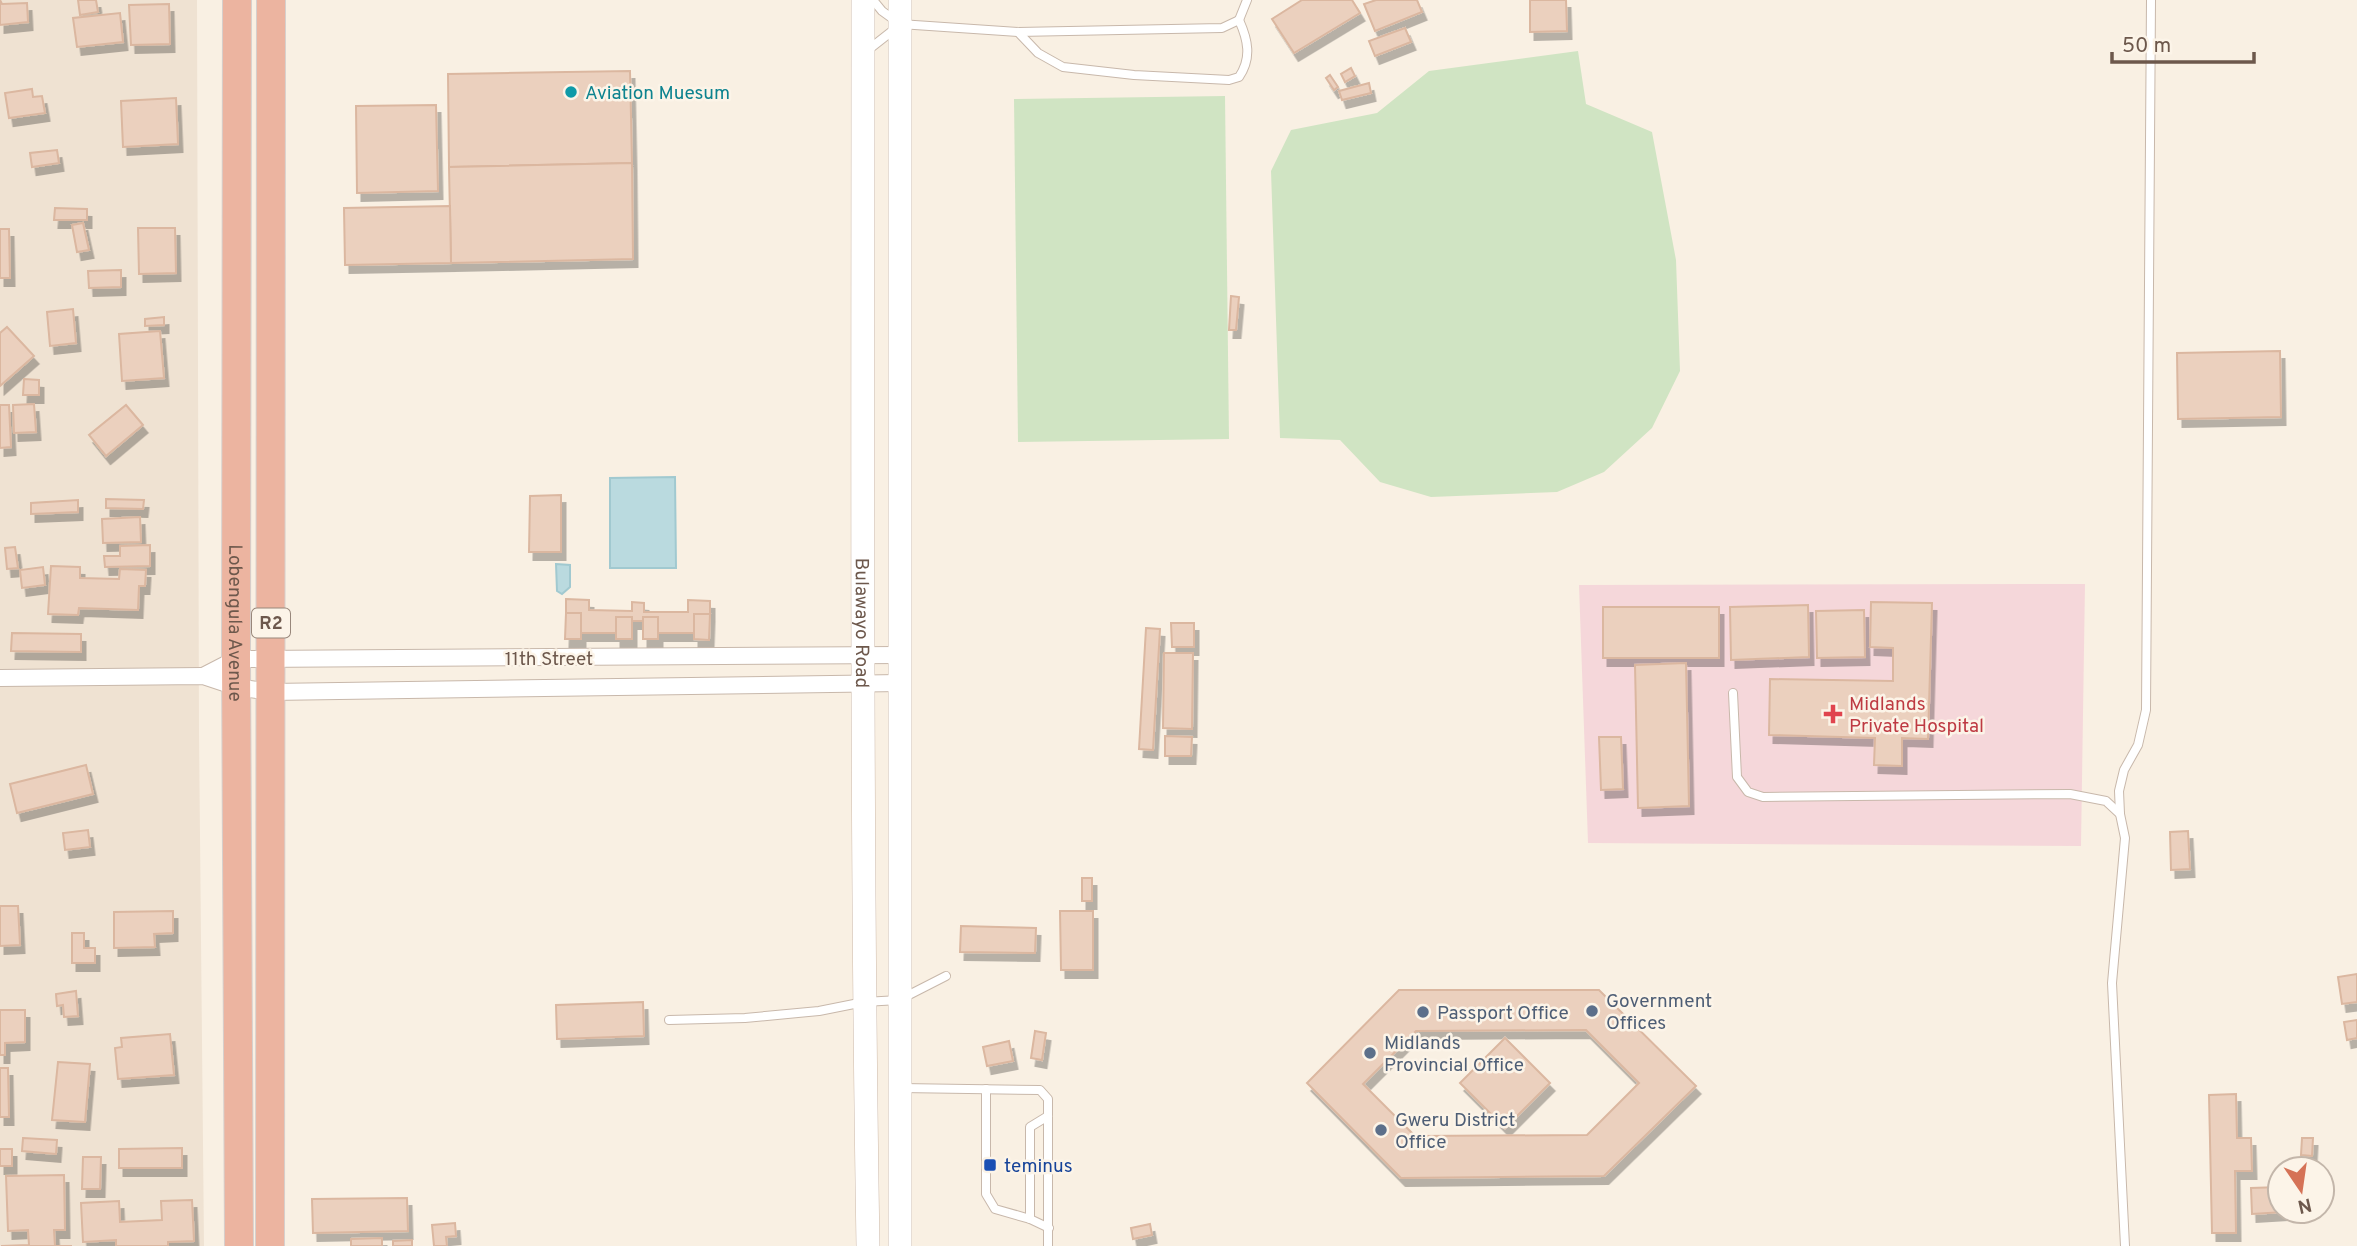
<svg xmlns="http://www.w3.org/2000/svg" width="2357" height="1246" viewBox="0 0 2357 1246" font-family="Overpass,sans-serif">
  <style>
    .residential { fill: #efe2d2 }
    .medical { fill: #f5d7da }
    .green { fill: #d0e4c3 }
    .water { fill: #badadf; stroke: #a1c9d0; stroke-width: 2 }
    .building { fill: #ebd0be; stroke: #dbb7a0; stroke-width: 2; fill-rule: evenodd; filter: url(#shadow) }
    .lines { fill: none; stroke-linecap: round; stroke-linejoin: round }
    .lane-casing { stroke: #c8b8ab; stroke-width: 10 }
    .street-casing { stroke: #c8b8ab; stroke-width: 18 }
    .secondary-casing { stroke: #cdbaab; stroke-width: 24 }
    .highway-casing { stroke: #d6d0cd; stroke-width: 30 }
    .lane { stroke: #fff; stroke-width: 8 }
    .street { stroke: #fff; stroke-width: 16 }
    .secondary { stroke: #fff; stroke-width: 23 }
    .highway { stroke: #ecb4a0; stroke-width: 28 }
    .culture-dot { fill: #0f9aa8; stroke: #fcf4e8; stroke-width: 2.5 }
    .health-dot { fill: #e0444e; stroke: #fcf4e8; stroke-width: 2.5 }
    .service-dot { fill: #5c6f8a; stroke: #fcf4e8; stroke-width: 2.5 }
    .transit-dot { fill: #1a4fb4; stroke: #fcf4e8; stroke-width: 2.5 }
    .labels { text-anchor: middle; stroke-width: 5; stroke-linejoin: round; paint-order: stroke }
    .shield { fill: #fcf4e8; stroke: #98877b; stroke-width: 2 }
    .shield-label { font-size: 18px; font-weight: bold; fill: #6d584c }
    .culture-label { font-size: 19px; fill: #0d838f; stroke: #fcf4e8; text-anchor: start }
    .street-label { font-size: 19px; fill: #6d584c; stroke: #fcf4e8 }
    .health-label { font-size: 19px; fill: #be3a42; stroke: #fcf4e8; text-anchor: start }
    .service-label { font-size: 19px; fill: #4e5e75; stroke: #fcf4e8; text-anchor: start }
    .transit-label { font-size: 19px; fill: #164399; stroke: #fcf4e8; text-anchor: start }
  </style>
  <defs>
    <filter id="shadow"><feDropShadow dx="4.5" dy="8" stdDeviation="0" flood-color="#0004"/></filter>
  </defs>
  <rect width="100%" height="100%" fill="#f9f0e3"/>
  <!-- residential -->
  <polygon class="residential" points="0,0 197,0 199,733 204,1246 0,1246"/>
  <!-- medical -->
  <polygon class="medical" points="2085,584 2081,846 1588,843 1579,585"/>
  <!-- green -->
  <g class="green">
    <polygon points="1578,51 1586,104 1652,132 1676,260 1680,371 1652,428 1604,472 1557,492 1431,497 1380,482 1340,440 1280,438 1271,171 1291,130 1377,113 1429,71"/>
    <polygon points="1225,96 1229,439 1018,442 1014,99"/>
  </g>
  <!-- water -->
  <g class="water">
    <polygon points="675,477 676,568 610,568 610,478"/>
    <polygon points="556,564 570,565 570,587 562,594 557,591"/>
  </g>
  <!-- building -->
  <g class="building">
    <polygon points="0,0 2,4 27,3 28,22 0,25"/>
    <polygon points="78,0 96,0 98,12 80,15"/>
    <polygon points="1302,0 1352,0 1360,13 1294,53 1272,19"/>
    <polygon points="1376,0 1417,0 1422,12 1375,31 1364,4"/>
    <polygon points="1530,0 1566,0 1567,31 1530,32"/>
    <polygon points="169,4 170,44 131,45 129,5"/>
    <polygon points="120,13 123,42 77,47 73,18"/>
    <polygon points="1405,28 1411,42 1375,56 1369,41"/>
    <polygon points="1351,68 1355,76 1345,82 1341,74"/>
    <polygon points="630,71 632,163 449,167 448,74"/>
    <polygon points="1330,75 1338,87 1334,90 1326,78"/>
    <polygon points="1369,83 1371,93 1342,100 1339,91"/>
    <polygon points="32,89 33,97 42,96 45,113 9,118 5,93"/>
    <polygon points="176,98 178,144 123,147 121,101"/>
    <polygon points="436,105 438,191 357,193 356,106"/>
    <polygon points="57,150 59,163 32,167 30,153"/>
    <polygon points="632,163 633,259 451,263 449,167"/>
    <polygon points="450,206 451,263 345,265 344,208"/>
    <polygon points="55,208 87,209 87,220 54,220"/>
    <polygon points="83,223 89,250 77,252 72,225"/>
    <polygon points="138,228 175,228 176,273 139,274"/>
    <polygon points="0,229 9,229 10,278 0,278"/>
    <polygon points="121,270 121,287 89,288 88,271"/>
    <polygon points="1231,296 1239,297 1236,330 1229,330"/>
    <polygon points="73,309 76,343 50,346 47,312"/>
    <polygon points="164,317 164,325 145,326 145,319"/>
    <polygon points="7,327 34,356 0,386 0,333"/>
    <polygon points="160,331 164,378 122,381 119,334"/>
    <polygon points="2280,351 2281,417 2178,419 2177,353"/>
    <polygon points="24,379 39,380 39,395 23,395"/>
    <polygon points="34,404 36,432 14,433 13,405"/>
    <polygon points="0,405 9,405 11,447 0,448"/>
    <polygon points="126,405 143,425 106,456 89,435"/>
    <polygon points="561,495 561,552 529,552 530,496"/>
    <polygon points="106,499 144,500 143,509 106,508"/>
    <polygon points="78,500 78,512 31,514 31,503"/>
    <polygon points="140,517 141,542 103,543 102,519"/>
    <polygon points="150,545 150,566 105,567 104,556 120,556 120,546"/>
    <polygon points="15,547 18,568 7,569 5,548"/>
    <polygon points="51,566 80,567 80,578 119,579 120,569 146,570 145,586 139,586 138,610 79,608 78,615 48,614"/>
    <polygon points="43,567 45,585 22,588 20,570"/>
    <polygon points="566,599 589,600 589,610 632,611 632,602 644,603 644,612 688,612 688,600 710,601 710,614 694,614 694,633 658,633 658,617 643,617 643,621 632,621 632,617 616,617 616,633 581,633 581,613 566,613"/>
    <polygon points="1871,602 1932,603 1928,739 1902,738 1902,766 1874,765 1875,738 1769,735 1770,679 1893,681 1893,648 1870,647"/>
    <polygon points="1808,605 1809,657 1731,660 1730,607"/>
    <rect x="1603" y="607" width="116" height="51"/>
    <polygon points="1864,610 1865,657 1817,658 1816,611"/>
    <polygon points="566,613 581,613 581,639 565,639"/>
    <polygon points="694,614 710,614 709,640 694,639"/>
    <rect x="616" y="617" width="16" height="22"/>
    <rect x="643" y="617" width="15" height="22"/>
    <polygon points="1171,623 1194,623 1194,647 1172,647"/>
    <polygon points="1146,628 1160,629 1153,750 1139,749"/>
    <polygon points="12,633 81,634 81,652 11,651"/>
    <polygon points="1164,653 1193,653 1192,729 1163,728"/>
    <polygon points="1686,663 1689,806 1638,808 1635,665"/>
    <polygon points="1165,736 1192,737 1191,756 1165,756"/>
    <polygon points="1599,737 1621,737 1623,789 1601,790"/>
    <polygon points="86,765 93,794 17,813 10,784"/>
    <polygon points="88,830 90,847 65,850 63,833"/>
    <polygon points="2188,831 2190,869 2171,870 2170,832"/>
    <rect x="1082" y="878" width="10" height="23"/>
    <polygon points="0,906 18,906 20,945 0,946"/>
    <polygon points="173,911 173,933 154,934 155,947 114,948 114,912"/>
    <polygon points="1060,911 1093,911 1093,970 1061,970"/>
    <polygon points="961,926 1036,928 1035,953 960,952"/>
    <polygon points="72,933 84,933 84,948 95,948 95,963 72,963"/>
    <polygon points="2357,974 2357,1002 2342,1004 2338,977"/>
    <path d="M1399 990H1599L1696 1086 1604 1176 1401 1178 1307 1083ZM1586 1030 1639 1083 1587 1135 1415 1136 1363 1084 1416 1031Z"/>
    <polygon points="76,991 78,1016 64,1017 63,1005 57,1006 56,994"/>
    <polygon points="643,1002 644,1036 557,1039 556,1005"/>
    <polygon points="0,1010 25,1010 25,1042 5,1043 5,1055 0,1055"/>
    <polygon points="2357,1020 2357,1038 2347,1040 2344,1022"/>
    <polygon points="1035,1031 1046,1033 1042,1060 1031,1058"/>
    <polygon points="170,1034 174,1075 118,1079 115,1048 122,1047 121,1038"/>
    <polygon points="1505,1038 1550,1083 1505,1128 1460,1083"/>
    <polygon points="1009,1041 1013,1061 987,1066 983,1047"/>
    <polygon points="58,1062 90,1064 85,1122 52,1120"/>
    <polygon points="0,1068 8,1068 9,1117 0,1117"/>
    <polygon points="2236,1094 2237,1138 2251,1138 2252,1171 2235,1171 2236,1233 2212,1233 2209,1095"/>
    <polygon points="23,1138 57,1140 56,1154 22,1151"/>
    <polygon points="2302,1138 2313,1138 2312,1156 2301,1155"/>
    <polygon points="182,1148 182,1168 119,1168 119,1149"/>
    <rect x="0" y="1149" width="12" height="17"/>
    <polygon points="83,1157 101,1157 100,1189 82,1189"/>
    <polygon points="64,1175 65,1230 54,1230 55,1246 72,1246 1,1246 29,1245 28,1230 8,1231 6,1176"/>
    <polygon points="2280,1187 2280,1211 2299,1211 2252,1214 2251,1188"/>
    <polygon points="407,1198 408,1231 313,1233 312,1199"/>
    <polygon points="192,1200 194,1241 168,1242 168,1246 116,1246 116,1240 83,1242 81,1203 119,1201 120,1222 162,1220 161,1201"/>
    <polygon points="455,1223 456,1236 446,1237 447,1246 434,1246 432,1225"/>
    <polygon points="1150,1224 1152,1235 1133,1239 1131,1228"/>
    <polygon points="382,1238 382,1246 351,1246 351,1239"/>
    <polygon points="412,1240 412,1246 393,1246 393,1241"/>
  </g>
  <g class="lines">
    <defs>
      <g id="lane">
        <polyline points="873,0 882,11 900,24 1018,32 1222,28 1239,20 1247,0"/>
        <path d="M1018 32 1038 53 1063 67 1134 75 1229 80 1239 77C1252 58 1248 40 1239 20"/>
        <polyline points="868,50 896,28"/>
        <polyline points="1733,693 1737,777 1748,792 1763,797 2070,794 2106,801 2120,814 2125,838 2112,983 2125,1246"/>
        <polyline points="2120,814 2119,791 2124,770 2138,745 2146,710 2151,0"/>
        <polyline points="669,1020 745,1018 819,1011 864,1002 899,1000 946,976"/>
        <polyline points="901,1088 1040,1090 1048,1099 1048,1246"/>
        <polyline points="986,1089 986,1194 995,1209 1030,1219 1049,1228"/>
        <polyline points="1030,1219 1030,1127 1048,1116"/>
      </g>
      <g id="street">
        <polyline points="203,676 236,659 900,655"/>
        <polyline points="0,678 203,676 236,687 271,692 900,683"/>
      </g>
      <g id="secondary">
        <path id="s1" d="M863 0C863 415 861 831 868 1246"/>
        <polyline points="900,0 900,1246"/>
      </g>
      <g id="highway">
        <path id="s2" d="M237 0 236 659 239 1246"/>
        <polyline points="270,1246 271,0"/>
      </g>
    </defs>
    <!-- lane casing -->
    <use href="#lane" class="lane-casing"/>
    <!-- street casing -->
    <use href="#street" class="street-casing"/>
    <!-- secondary casing -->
    <use href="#secondary" class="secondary-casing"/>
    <!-- highway casing -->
    <use href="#highway" class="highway-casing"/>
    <!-- lane -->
    <use href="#lane" class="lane"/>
    <!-- street -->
    <use href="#street" class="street"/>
    <!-- secondary -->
    <use href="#secondary" class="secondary"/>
    <!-- highway -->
    <use href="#highway" class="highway"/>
  </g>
  <!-- markers -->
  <circle class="culture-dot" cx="571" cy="92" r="7"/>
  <path class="health-dot" d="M1829.5 703.5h7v7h7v7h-7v7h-7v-7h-7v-7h7z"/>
  <g class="service-dot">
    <circle cx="1592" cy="1011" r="7"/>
    <circle cx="1423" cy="1012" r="7"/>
    <circle cx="1370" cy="1053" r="7"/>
    <circle cx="1381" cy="1130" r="7"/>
  </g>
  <rect class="transit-dot" x="983" y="1158" width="14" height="14" rx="3.5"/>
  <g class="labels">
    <!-- shield labels -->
    <rect class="shield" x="252" y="608.5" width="38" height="29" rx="5"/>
    <g class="shield-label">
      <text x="271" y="629">R2</text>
    </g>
    <!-- culture labels -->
    <g class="culture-label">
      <text x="585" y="99">Aviation Muesum</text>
    </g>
    <!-- street labels -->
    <g class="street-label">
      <text dy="7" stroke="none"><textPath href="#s2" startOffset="623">Lobengula Avenue</textPath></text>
      <text dy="7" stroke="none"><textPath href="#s1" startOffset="623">Bulawayo Road</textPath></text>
      <text x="549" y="665">11th Street</text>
    </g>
    <!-- health labels -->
    <g class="health-label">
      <text x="1849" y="710">Midlands<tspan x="1849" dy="22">Private Hospital</tspan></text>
    </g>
    <!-- service labels -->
    <g class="service-label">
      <text x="1606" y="1007">Government<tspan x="1606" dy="22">Offices</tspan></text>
      <text x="1437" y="1019">Passport Office</text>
      <text x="1384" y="1049">Midlands<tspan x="1384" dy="22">Provincial Office</tspan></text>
      <text x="1395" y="1126">Gweru District<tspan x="1395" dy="22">Office</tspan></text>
    </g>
    <!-- transit labels -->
    <g class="transit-label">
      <text x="1004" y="1172">teminus</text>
    </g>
  </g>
  <!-- north arrow -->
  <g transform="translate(2301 1190) rotate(167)"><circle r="33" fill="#fcf4e8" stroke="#c3b6aa" stroke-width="2"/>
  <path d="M0-5L12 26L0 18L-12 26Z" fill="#d57256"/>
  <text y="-10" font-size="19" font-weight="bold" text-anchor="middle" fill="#6d584c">N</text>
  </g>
  <!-- scale -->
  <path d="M2112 52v10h142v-10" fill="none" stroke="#6d584c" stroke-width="3.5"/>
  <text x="2122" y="52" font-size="21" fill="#6d584c" stroke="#fcf4e8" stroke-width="5" paint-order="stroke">50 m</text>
</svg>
